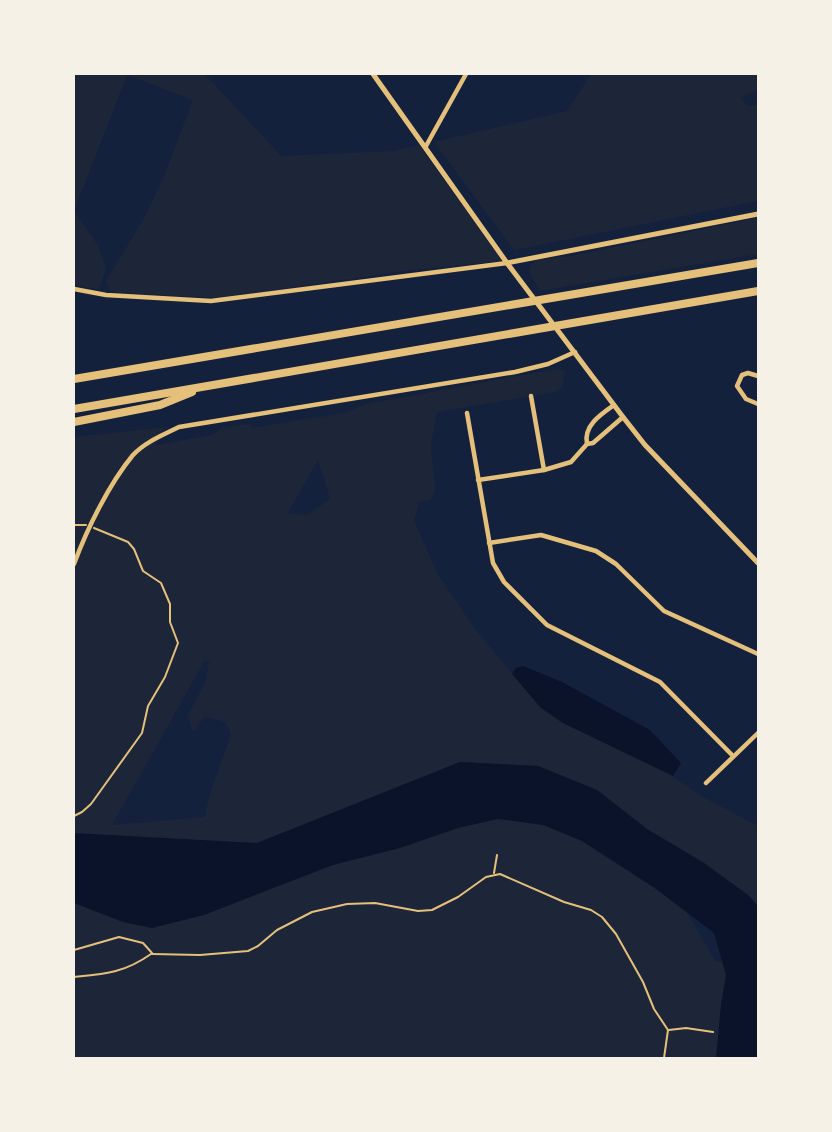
<svg xmlns="http://www.w3.org/2000/svg" width="832" height="1132" viewBox="0 0 832 1132" font-family="'PT Sans Narrow',sans-serif">
  <style>
    .green { fill: #1d2539; fill-rule: evenodd }
    .water { fill: #0b132b }
    .lines { fill: none; stroke-linecap: round; stroke-linejoin: round }
    .path { stroke: #e5c07b; stroke-width: 2 }
    .minor { stroke: #e5c07b; stroke-width: 4.5 }
    .tertiary { stroke: #e5c07b; stroke-width: 5 }
    .motorway { stroke: #e5c07b; stroke-width: 8 }
  </style>
  <rect width="100%" height="100%" fill="#14213d"/>
  <!-- green -->
  <g class="green">
    <polygon points="74,74 205,74 281,156 392,151 419,145 502,261 403,271 220,298 120,293 110,290 106,281 143,220 164,176 193,100 127,75 74,211 98,245 106,269 99,289 74,285"/>
    <polygon points="591,74 758,74 758,89 741,98 747,106 758,105 758,201 514,250 434,142 567,111"/>
    <polygon points="758,218 758,254 540,291 530,274 530,266 538,260 571,256"/>
    <path d="M556 369 565 372 563 386 555 392 437 412 431 445 435 490 430 500 419 502 414 520 437 573 475 629 541 708 563 723 668 773 703 797 758 826V906L748 895 704 863 647 829 597 790 538 766 460 762 257 843 211 841 218 876 455 771 660 867 716 962 757 960 751 1058H74V437L165 427 156 445 213 435 222 427 251 424 252 428 344 413 366 404ZM318 460 330 499 307 515 288 513ZM205 660 209 662 206 681 188 715 193 732 205 716 225 722 231 733C223 762 209 788 205 817L112 825Z"/>
  </g>
  <!-- water -->
  <g class="water">
    <polygon points="523,666 562,682 650,730 681,763 673,776 563,723 541,708 512,674 516,668"/>
    <polygon points="460,762 538,766 597,790 647,829 704,863 748,895 758,906 758,1058 716,1058 721,1004 726,975 714,933 656,889 582,841 543,825 498,819 458,828 400,848 333,865 204,915 152,928 123,922 74,903 74,833 257,843"/>
  </g>
  <g class="lines">
    <!-- path -->
    <g class="path">
      <polyline points="74,525 86,525"/>
      <polyline points="74,816 82,812 91,804 142,733 148,706 165,677 178,643 170,622 170,604 161,583 143,571 134,549 128,542 94,528"/>
      <polyline points="494,873 497,855"/>
      <polyline points="74,950 119,937 143,943 152,953"/>
      <polyline points="152,954 200,955 248,951 258,946 277,930 312,912 347,904 375,903 418,911 432,910 458,897 486,877 500,874 564,902 591,910 602,917 616,934 643,982 654,1009 668,1030 664,1058"/>
      <path d="M74 977C105 974 124 973 151 954"/>
      <polyline points="669,1030 686,1028 713,1032"/>
    </g>
    <!-- minor -->
    <g class="minor">
      <polyline points="426,146 466,74"/>
      <polyline points="74,289 106,295 211,301 507,263"/>
      <polyline points="758,376 748,373 742,375 737,386 746,399 758,404"/>
      <polyline points="531,396 544,470"/>
      <polyline points="467,413 493,563 504,582 547,625 660,682 733,756"/>
      <path d="M587 444C583 426 601 414 614 405"/>
      <polyline points="478,480 544,470 571,462 587,444 593,443 623,417"/>
      <polyline points="489,543 541,535 596,551 616,564 664,611 758,654"/>
      <path d="M74 564C87 529 109 484 133 455 145 442 163 435 179 427L515 372 548 364 575 352"/>
      <polyline points="706,783 758,733"/>
    </g>
    <!-- tertiary -->
    <g class="tertiary">
      <polyline points="373,74 507,263 623,417 645,445 758,563"/>
      <polyline points="507,263 758,214"/>
    </g>
    <!-- motorway -->
    <g class="motorway">
      <polyline points="74,379 758,263"/>
      <polyline points="74,409 758,291"/>
      <polyline points="74,422 160,405 192,392"/>
    </g>
  </g>
  <!-- border -->
  <rect width="832" height="1132" fill="none" stroke="#f6f1e7" stroke-width="150"/>
</svg>
